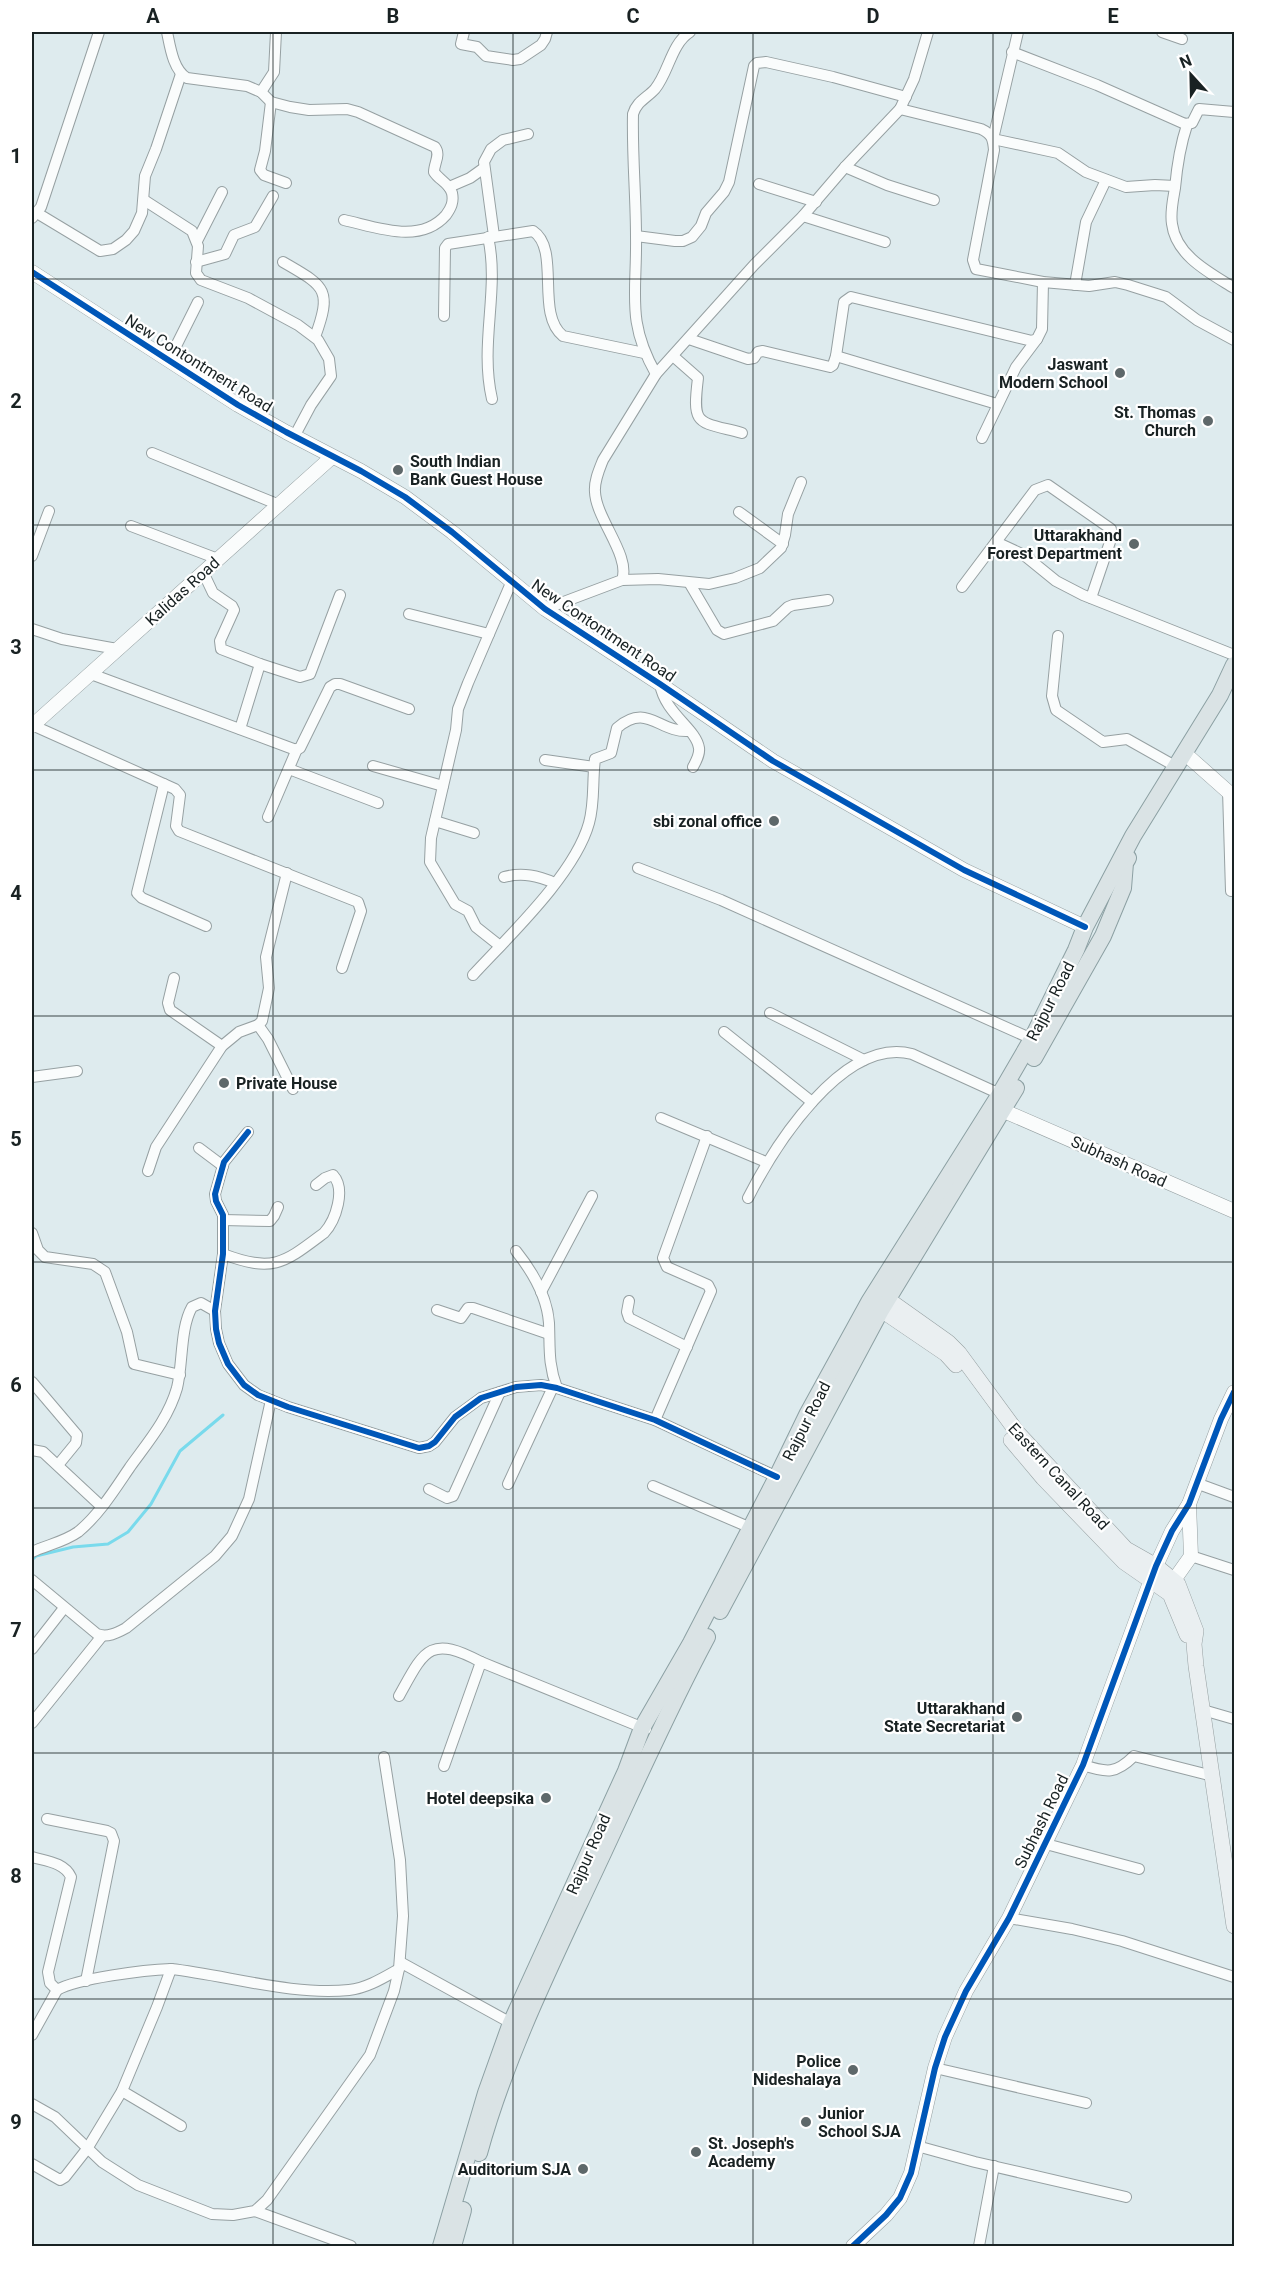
<svg xmlns="http://www.w3.org/2000/svg" width="1266" height="2278" viewBox="0 0 1266 2278" font-family="Roboto,sans-serif">
  <style>
    .lines { fill: none; stroke-linecap: round; stroke-linejoin: round }
    .stream { stroke: #79daec; stroke-width: 3 }
    .minor-casing { stroke: #96a0a2; stroke-width: 12 }
    .tertiary-casing { stroke: #96a0a2; stroke-width: 15 }
    .secondary-casing { stroke: #96a0a2; stroke-width: 16 }
    .primary-casing { stroke: #8ca0a3; stroke-width: 18 }
    .minor { stroke: #fafcfc; stroke-width: 10 }
    .tertiary { stroke: #fafcfc; stroke-width: 14 }
    .secondary { stroke: #eaeff1; stroke-width: 15 }
    .primary { stroke: #dae3e5; stroke-width: 16 }
    .cycleway-casing { stroke: #fff; stroke-width: 10 }
    .cycleway { stroke: #0057b8; stroke-width: 6 }
    .grid { fill: none; stroke: #192223; stroke-width: 1.5; stroke-opacity: 0.55 }
    .poi-dot { fill: #5e686a; stroke: #fff; stroke-width: 2 }
    .labels { text-anchor: middle; stroke-width: 4.5; stroke-linejoin: round; paint-order: stroke }
    .street-label { font-size: 16px; fill: #192223; stroke: #fff }
    .poi-label { font-size: 16px; font-weight: bold; fill: #192223; stroke: #fff; text-anchor: end }
    .neatline { fill: none; stroke: #192223; stroke-width: 2 }
    .grid-label { font-size: 20px; text-anchor: middle; font-weight: bold; fill: #192223 }
  </style>
  <rect width="100%" height="100%" fill="#deebee"/>
  <g class="lines">
    <!-- stream -->
    <polyline class="stream" points="32,1560 36,1556 73,1547 108,1544 128,1532 151,1504 180,1451 223,1415"/>
    <defs>
      <g id="minor">
        <path d="M167 32C170 46 173 70 187 78L247 86 261 92 271 102 290 107 309 110 347 109 358 112 435 147C441 155 434 163 434 172 439 180 449 183 452 193 454 202 451 208 446 215 420 245 376 227 344 220"/>
        <polyline points="464,32 461,44 477,47 486,56 513,60 520,59 541,45 545,39 547,32"/>
        <polyline points="1018,32 993,139 1058,153 1086,172 1126,187 1155,185 1175,186"/>
        <polyline points="1162,32 1182,39"/>
        <polyline points="1012,52 1097,85 1185,124 1192,123 1199,109 1234,112"/>
        <polyline points="261,92 274,72 276,32"/>
        <polyline points="271,102 265,151 260,170 264,175 286,183"/>
        <path d="M900 109 981 129C992 134 993 139 994 150L973 260 976 269 1043 282 1089 286 1115 282 1128 285 1166 297 1197 320 1234 340"/>
        <path d="M1187 125C1180 146 1177 166 1175 188 1173 200 1170 212 1172 224 1176 256 1210 273 1234 288"/>
        <polyline points="845,167 887,185 934,200"/>
        <polyline points="759,184 816,202"/>
        <polyline points="449,187 470,178 484,168"/>
        <polyline points="144,200 192,231 198,246 196,273 201,280 248,298 298,325 318,340 329,359 331,376 311,405 294,437"/>
        <polyline points="37,213 100,251 113,249 126,240 134,231 142,213 145,176 156,149 181,74"/>
        <polyline points="803,216 885,242"/>
        <polyline points="32,218 41,207 99,32"/>
        <polyline points="494,236 484,162 491,149 503,140 528,134"/>
        <polyline points="636,236 675,241 683,241 692,237 701,226 706,213 724,192 729,182 754,66 757,63 766,62 833,77 906,97"/>
        <path d="M488 237C500 290 479 343 492 399"/>
        <polyline points="197,241 222,192"/>
        <polyline points="196,262 225,254 234,235 255,227 273,196"/>
        <path d="M283 262C324 286 333 288 315 337"/>
        <polyline points="1075,285 1086,222 1106,180"/>
        <path d="M444 316 445 248 448 244 533 231C561 249 535 314 563 336L644 353"/>
        <polyline points="689,339 748,359 754,358 758,352 763,351 830,367 833,365 836,356 844,302 851,297 1032,341 1037,339 1042,329 1043,282"/>
        <path d="M673 356 698 378C692 427 697 421 742 433"/>
        <polyline points="836,356 997,404"/>
        <polyline points="169,360 198,302"/>
        <path d="M656 374C626 321 637 294 636 237 636 196 632 155 633 114 637 101 647 98 655 89 669 72 671 44 690 32"/>
        <polyline points="982,438 1016,367 1037,339"/>
        <polyline points="152,453 277,504"/>
        <polyline points="739,512 783,544"/>
        <polyline points="131,526 218,559"/>
        <polyline points="996,542 1024,555 1056,581 1083,595 1234,655"/>
        <polyline points="32,556 49,511"/>
        <polyline points="203,572 213,593 232,606 234,610 220,641 221,649 260,664 300,677 310,674 340,595"/>
        <polyline points="622,580 658,579 709,584 735,578 760,568 781,548 785,535 788,514 801,482"/>
        <polyline points="690,584 717,630 724,634 773,621 788,607 793,605 828,600"/>
        <polyline points="962,587 1035,490 1048,485 1111,529 1111,539 1091,598"/>
        <path d="M545 609 622 580C631 556 596 519 595 492 594 481 599 470 603 460L656 374 754 265 803 216 845 167 900 109 914 79 928 32"/>
        <polyline points="409,614 489,634"/>
        <polyline points="32,629 62,639 117,649"/>
        <polyline points="1058,636 1052,696 1056,710 1103,742 1127,739 1175,766"/>
        <polyline points="91,674 296,750 300,748 330,687 335,684 340,684 409,709"/>
        <path d="M660 684C665 714 696 728 699 748 700 755 696 761 693 767"/>
        <polyline points="32,725 175,789 180,795 176,826 179,831 358,902 361,911 342,968"/>
        <polyline points="240,729 260,664"/>
        <polyline points="545,760 594,767"/>
        <polyline points="373,766 443,786"/>
        <polyline points="289,769 378,803"/>
        <polyline points="164,784 137,893 142,898 206,926"/>
        <polyline points="1228,790 1231,891"/>
        <polyline points="268,817 297,749"/>
        <polyline points="435,821 474,833"/>
        <polyline points="638,868 721,900 1032,1039"/>
        <path d="M504 877C523 872 538 876 555 883"/>
        <polyline points="500,946 476,927 468,911 455,904 430,862 431,838 456,730 458,709 468,683 511,583"/>
        <path d="M473 975C509 936 575 874 589 823 595 802 592 781 595 759L611 753 617 728C647 702 659 733 689 731"/>
        <polyline points="174,978 168,1003 170,1010 222,1046"/>
        <polyline points="770,1013 864,1060"/>
        <polyline points="258,1025 268,1039 293,1089"/>
        <polyline points="724,1032 812,1102"/>
        <polyline points="32,1077 77,1071"/>
        <polyline points="661,1118 766,1162"/>
        <polyline points="248,1132 224,1162 215,1194 216,1201 223,1215 223,1254 215,1311 216,1329 219,1343 228,1364 244,1385 258,1395 288,1407 419,1448 429,1446 435,1442 455,1417 481,1398 516,1387 541,1385 557,1388 655,1420 777,1477"/>
        <polyline points="199,1148 223,1166"/>
        <polyline points="148,1171 156,1147 222,1046 239,1032 258,1025 262,1021 269,988 266,957 287,873"/>
        <path d="M748 1198C774 1147 843 1036 912 1054L1000 1094"/>
        <polyline points="223,1220 270,1221 274,1216 278,1207"/>
        <polyline points="32,1233 38,1250 45,1257 93,1264 105,1272 127,1332 134,1364 180,1375"/>
        <path d="M516 1251C532 1271 547 1295 549 1323 550 1348 548 1364 557 1388"/>
        <path d="M223 1254C274 1273 284 1263 324 1233 336 1220 346 1189 333 1175L325 1178 316 1185"/>
        <polyline points="541,1292 592,1196"/>
        <polyline points="629,1301 627,1312 629,1318 687,1347"/>
        <polyline points="437,1310 461,1318 468,1308 473,1308 549,1334"/>
        <polyline points="32,1382 77,1435 76,1443 58,1465"/>
        <polyline points="655,1420 711,1291 708,1285 667,1267 663,1258 707,1136"/>
        <polyline points="32,1450 43,1452 101,1506"/>
        <polyline points="1196,1483 1234,1497"/>
        <polyline points="508,1484 553,1387"/>
        <polyline points="653,1486 751,1528"/>
        <polyline points="429,1489 447,1498 453,1496 500,1392"/>
        <path d="M32 1552C47 1545 64 1542 78 1532 99 1515 115 1489 130 1467 148 1442 168 1419 177 1388 183 1364 180 1328 192 1307L201 1303 215 1311"/>
        <polyline points="1191,1556 1234,1570"/>
        <path d="M32 1580 97 1634C107 1638 117 1633 126 1628L215 1556 232 1536 249 1499 271 1400"/>
        <polyline points="32,1649 64,1608"/>
        <path d="M399 1696C424 1651 429 1634 481 1662L646 1729"/>
        <polyline points="1203,1710 1234,1719"/>
        <polyline points="32,1723 102,1636"/>
        <path d="M1083 1765C1107 1773 1116 1774 1134 1756L1213 1776"/>
        <polyline points="444,1766 481,1662"/>
        <polyline points="47,1819 107,1831 111,1833 114,1841 86,1981"/>
        <polyline points="1046,1844 1139,1869"/>
        <path d="M32 1857C45 1861 64 1862 71 1877L48 1972 50 1983 57 1990"/>
        <polyline points="1009,1918 1072,1929 1122,1941 1234,1977"/>
        <polyline points="400,1962 511,2023"/>
        <path d="M32 2035 57 1990C78 1978 145 1970 171 1969 226 1975 293 1996 349 1990 367 1988 383 1978 399 1969"/>
        <polyline points="935,2068 1086,2103"/>
        <polyline points="122,2091 181,2126"/>
        <polyline points="32,2104 55,2117 102,2162 138,2185 212,2214 233,2215 255,2211 267,2200 370,2055 394,1991 399,1969 403,1916 400,1860 384,1757"/>
        <polyline points="917,2146 975,2162 1126,2197"/>
        <polyline points="32,2164 60,2180 65,2177 87,2149 122,2091 157,2007 171,1969"/>
        <polyline points="255,2211 351,2246"/>
        <polyline points="979,2246 994,2166"/>
      </g>
      <g id="tertiary">
        <polyline points="32,272 238,405 286,432 361,471 405,497 452,532 545,609 660,684 773,761 964,870 1085,927"/>
        <polyline points="32,726 332,457"/>
        <polyline points="1190,758 1234,797"/>
        <polyline points="1004,1111 1234,1211"/>
        <polyline points="1166,1584 1174,1580 1191,1556 1189,1504"/>
        <polyline points="853,2246 886,2215 900,2198 911,2173 935,2068 945,2037 966,1991 1009,1918 1083,1765 1156,1566 1172,1531 1189,1504 1221,1419 1234,1392"/>
      </g>
      <g id="secondary">
        <polyline points="879,1293 948,1342 959,1353 1017,1432 1126,1549 1156,1566 1178,1584 1196,1631 1194,1644 1196,1666 1234,1926"/>
        <polyline points="871,1303 946,1354 956,1365"/>
        <polyline points="1011,1440 1043,1478 1124,1562 1170,1594 1187,1635"/>
      </g>
      <g id="primary">
        <polyline points="1034,1058 1103,936 1123,888 1125,863 1128,858"/>
        <polyline points="720,1611 881,1310 1016,1088"/>
        <path d="M479 2153C505 2059 548 1971 589 1883 628 1801 664 1717 707 1637"/>
        <polyline points="441,2246 486,2093 511,2023 626,1771 642,1728 691,1643 777,1477 808,1413 869,1302 1000,1094 1032,1039 1076,950 1085,927 1133,836 1220,695 1234,665"/>
        <polyline points="453,2246 463,2210"/>
      </g>
    </defs>
    <!-- minor casing -->
    <use href="#minor" class="minor-casing"/>
    <!-- tertiary casing -->
    <use href="#tertiary" class="tertiary-casing"/>
    <!-- secondary casing -->
    <use href="#secondary" class="secondary-casing"/>
    <!-- primary casing -->
    <use href="#primary" class="primary-casing"/>
    <!-- minor -->
    <use href="#minor" class="minor"/>
    <!-- tertiary -->
    <use href="#tertiary" class="tertiary"/>
    <!-- secondary -->
    <use href="#secondary" class="secondary"/>
    <!-- primary -->
    <use href="#primary" class="primary"/>
    <defs>
      <g id="cycleway">
        <polyline points="32,272 238,405 286,432 361,471 405,497 452,532 545,609 660,684 773,761 964,870 1085,927"/>
        <polyline points="248,1132 224,1162 215,1194 216,1201 223,1215 223,1254 215,1311 216,1329 219,1343 228,1364 244,1385 258,1395 288,1407 419,1448 429,1446 435,1442 455,1417 481,1398 516,1387 541,1385 557,1388 655,1420 777,1477"/>
        <polyline points="853,2246 886,2215 900,2198 911,2173 935,2068 945,2037 966,1991 1009,1918 1083,1765 1156,1566 1172,1531 1189,1504 1221,1419 1234,1392"/>
      </g>
    </defs>
    <!-- cycleway casing -->
    <use href="#cycleway" class="cycleway-casing"/>
    <!-- cycleway -->
    <use href="#cycleway" class="cycleway"/>
  </g>
  <!-- grid -->
  <path class="grid" d="M273 32V2246M513 32V2246M753 32V2246M993 32V2246M32 279H1234M32 525H1234M32 770H1234M32 1016H1234M32 1262H1234M32 1508H1234M32 1753H1234M32 1999H1234"/>
  <!-- markers -->
  <g class="poi-dot">
    <circle cx="1120" cy="373" r="6"/>
    <circle cx="1208" cy="421" r="6"/>
    <circle cx="398" cy="470" r="6"/>
    <circle cx="1134" cy="544" r="6"/>
    <circle cx="774" cy="821" r="6"/>
    <circle cx="224" cy="1083" r="6"/>
    <circle cx="1017" cy="1717" r="6"/>
    <circle cx="546" cy="1798" r="6"/>
    <circle cx="853" cy="2070" r="6"/>
    <circle cx="806" cy="2122" r="6"/>
    <circle cx="696" cy="2152" r="6"/>
    <circle cx="583" cy="2169" r="6"/>
  </g>
  <g class="labels">
    <!-- street labels -->
    <g class="street-label">
      <text transform="translate(199 363) rotate(32)" y="6">New Contontment Road</text>
      <text transform="translate(182 591) rotate(-42)" y="6">Kalidas Road</text>
      <text transform="translate(604 630) rotate(34)" y="6">New Contontment Road</text>
      <text transform="translate(1050 1001) rotate(-63)" y="6">Rajpur Road</text>
      <text transform="translate(1119 1161) rotate(24)" y="6">Subhash Road</text>
      <text transform="translate(806 1421) rotate(-63)" y="6">Rajpur Road</text>
      <text transform="translate(1059 1476) rotate(47)" y="6">Eastern Canal Road</text>
      <text transform="translate(1041 1821) rotate(-64)" y="6">Subhash Road</text>
      <text transform="translate(588 1854) rotate(-66)" y="6">Rajpur Road</text>
    </g>
    <!-- poi labels -->
    <g class="poi-label">
      <text x="1108" y="370">Jaswant<tspan x="1108" dy="18">Modern School</tspan></text>
      <text x="1196" y="418">St. Thomas<tspan x="1196" dy="18">Church</tspan></text>
      <text x="410" y="467" text-anchor="start">South Indian<tspan x="410" dy="18">Bank Guest House</tspan></text>
      <text x="1122" y="541">Uttarakhand<tspan x="1122" dy="18">Forest Department</tspan></text>
      <text x="762" y="827">sbi zonal office</text>
      <text x="236" y="1089" text-anchor="start">Private House</text>
      <text x="1005" y="1714">Uttarakhand<tspan x="1005" dy="18">State Secretariat</tspan></text>
      <text x="534" y="1804">Hotel deepsika</text>
      <text x="841" y="2067">Police<tspan x="841" dy="18">Nideshalaya</tspan></text>
      <text x="818" y="2119" text-anchor="start">Junior<tspan x="818" dy="18">School SJA</tspan></text>
      <text x="708" y="2149" text-anchor="start">St. Joseph's<tspan x="708" dy="18">Academy</tspan></text>
      <text x="571" y="2175">Auditorium SJA</text>
    </g>
  </g>
  <!-- border -->
  <rect width="1266" height="2278" fill="none" stroke="#ffffff" stroke-width="66"/>
  <!-- north arrow -->
  <g transform="translate(1191 75) rotate(338)" stroke="#ffffff" stroke-width="4.5" paint-order="stroke">
  <path d="M0-4.5L10 22L0 15L-10 22Z" fill="#192223"/>
  <text y="-9" font-size="16" font-weight="bold" text-anchor="middle" fill="#192223">N</text>
  </g>
  <rect x="33" y="33" width="1200" height="2212" class="neatline"/>
  <g class="grid-label">
    <text x="153" y="23">A</text>
    <text x="393" y="23">B</text>
    <text x="633" y="23">C</text>
    <text x="873" y="23">D</text>
    <text x="1113" y="23">E</text>
    <text x="16" y="163">1</text>
    <text x="16" y="408">2</text>
    <text x="16" y="654">3</text>
    <text x="16" y="900">4</text>
    <text x="16" y="1146">5</text>
    <text x="16" y="1392">6</text>
    <text x="16" y="1637">7</text>
    <text x="16" y="1883">8</text>
    <text x="16" y="2129">9</text>
  </g>
</svg>
